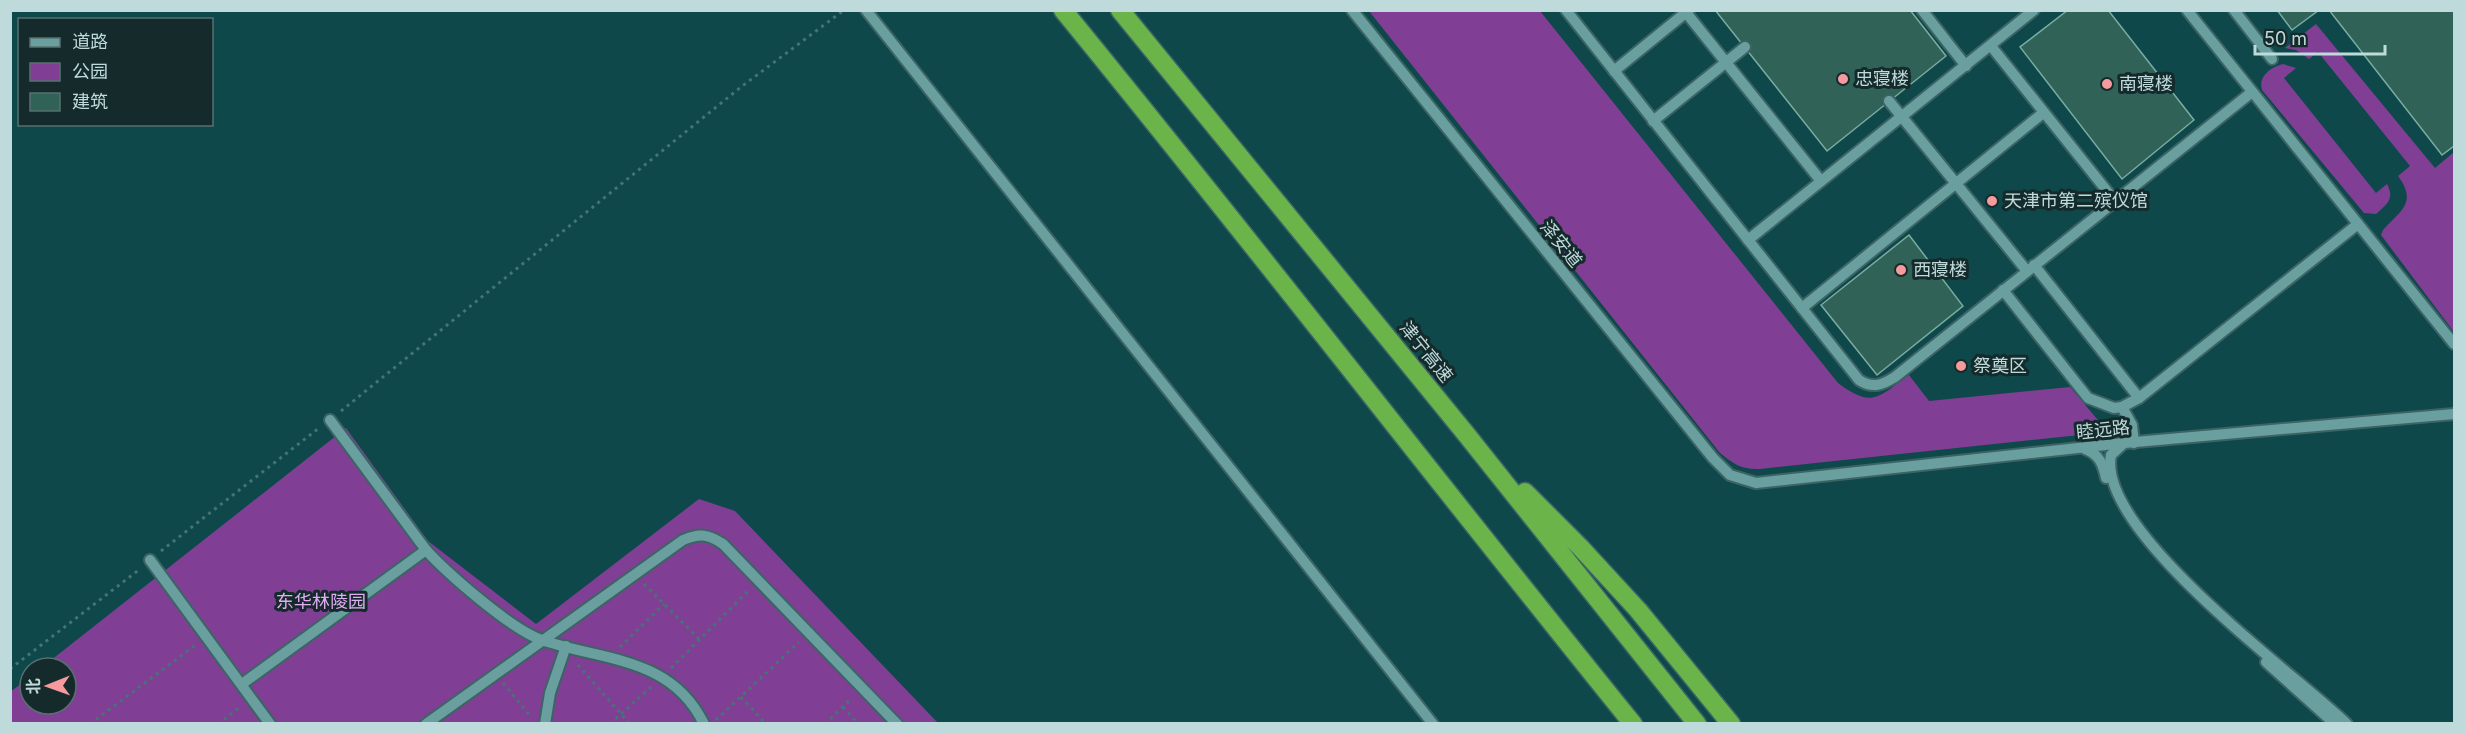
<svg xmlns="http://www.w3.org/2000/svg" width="2465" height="734" viewBox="0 0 2465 734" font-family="Inter,'Noto Sans SC',sans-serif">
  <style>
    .green { fill: #803f94 }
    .building { fill: #306257; stroke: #7aaca0; stroke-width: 1.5 }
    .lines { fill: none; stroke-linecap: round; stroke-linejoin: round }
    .minor-casing { stroke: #3d6465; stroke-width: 14 }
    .highway-casing { stroke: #3d6465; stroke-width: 21 }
    .path { stroke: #447476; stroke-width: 3; stroke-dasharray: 3 4.5; stroke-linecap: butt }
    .minor { stroke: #6a9fa0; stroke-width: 10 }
    .highway { stroke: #6ab44a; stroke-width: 18 }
    .poi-dot { fill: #f59b9e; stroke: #142a2b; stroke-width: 2 }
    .labels { text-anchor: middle; stroke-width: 6; stroke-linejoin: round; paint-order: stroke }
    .poi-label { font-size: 18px; fill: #bfdada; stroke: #142a2b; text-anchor: start }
    .street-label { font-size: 18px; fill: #bfdada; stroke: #142a2b }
    .park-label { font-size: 18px; fill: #e2abf5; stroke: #142a2b }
  </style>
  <rect width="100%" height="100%" fill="#0e484a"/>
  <!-- green -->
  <g class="green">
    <path d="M1369 11H1540L1838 383C1873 409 1878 397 1909 375L1929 401 2070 387 2108 432 1760 469C1743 470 1733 464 1720 453Z"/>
    <path d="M2316 24 2435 168 2454 152V332L2381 235 2383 230C2400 211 2418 203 2398 176L2410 166 2318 52 2309 59 2296 50 2285 48Z"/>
    <path d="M2283 64 2296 68 2284 78 2376 193 2387 184C2395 199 2387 204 2376 214L2364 213 2262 90C2258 76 2271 67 2283 64Z"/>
    <polygon points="346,428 428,541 536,624 699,499 735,511 938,723 11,724 10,692 30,677 30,704 66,704 66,668 41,668"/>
  </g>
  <!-- building -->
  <g class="building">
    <polygon points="1715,10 1910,10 1946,56 1827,151"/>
    <polygon points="2068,10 2108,10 2194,120 2122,179 2020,47"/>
    <polygon points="2277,10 2319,10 2292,30"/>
    <polygon points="2329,10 2454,10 2454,146 2442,155"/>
    <polygon points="1909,235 1963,306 1877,375 1821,305"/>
  </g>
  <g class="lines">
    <defs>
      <g id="minor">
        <polyline points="866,10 1433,724"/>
        <polyline points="1352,10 1713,458 1730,475 1756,483 2124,443 2454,414"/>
        <path d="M1566 10 1859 380C1873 389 1882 385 1895 377L2252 92"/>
        <polyline points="1684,10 1821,181"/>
        <polyline points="1922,10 1966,66"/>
        <polyline points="2187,10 2454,344"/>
        <polyline points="2234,10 2272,59"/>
        <polyline points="1991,46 2115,201"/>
        <polyline points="1614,71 1689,10"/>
        <polyline points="1889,101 2027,271"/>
        <polyline points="1653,121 1745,47"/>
        <polyline points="1748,240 2034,10"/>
        <polyline points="2034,265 2139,398"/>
        <polyline points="2003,290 2088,398 2114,408 2122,407 2139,398 2358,224"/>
        <polyline points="1802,308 2043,113"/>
        <polyline points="2122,407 2132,425 2134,443"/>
        <path d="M330 420 426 550C448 574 512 630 542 640 602 661 671 656 704 724"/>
        <path d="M2124 443 2111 455C2096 531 2295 674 2347 724"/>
        <path d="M2085 449C2099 454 2103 464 2106 478"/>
        <polyline points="150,560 270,724"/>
        <polyline points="2266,662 2335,724"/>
        <polyline points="242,684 426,550"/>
        <path d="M426 724 683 540C700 533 708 534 723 544L897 724"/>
        <polyline points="545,724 550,693 566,646"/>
      </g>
      <g id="highway">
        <path d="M1063 10C1256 246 1441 487 1633 724"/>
        <polyline points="1120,10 1466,434 1697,724"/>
        <polyline points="1525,492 1581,548 1638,610 1731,724"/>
      </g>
    </defs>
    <!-- minor casing -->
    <use href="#minor" class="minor-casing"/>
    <!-- highway casing -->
    <use href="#highway" class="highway-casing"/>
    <!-- path -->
    <g class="path">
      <polyline points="341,411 741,87 844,10"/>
      <polyline points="161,551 319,428"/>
      <polyline points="644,584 699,639"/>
      <polyline points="620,647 664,604"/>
      <polyline points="578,665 630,724"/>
      <polyline points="671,668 749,590"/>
      <polyline points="10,669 140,569"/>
      <polyline points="503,683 532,718"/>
      <polyline points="741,697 766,724"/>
      <polyline points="843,707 858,724"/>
      <polyline points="716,720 799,642"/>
      <polyline points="90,724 197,644"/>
      <polyline points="218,724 240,707"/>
      <polyline points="610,724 651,687"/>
      <polyline points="825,724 852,698"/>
    </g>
    <!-- minor -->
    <use href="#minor" class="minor"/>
    <!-- highway -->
    <use href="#highway" class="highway"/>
  </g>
  <!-- markers -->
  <g class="poi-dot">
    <circle cx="1843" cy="79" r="6"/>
    <circle cx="2107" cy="84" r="6"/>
    <circle cx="1992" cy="201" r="6"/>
    <circle cx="1901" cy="270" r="6"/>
    <circle cx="1961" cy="366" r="6"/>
  </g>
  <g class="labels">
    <!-- poi labels -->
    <g class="poi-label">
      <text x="1855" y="85">忠寝楼</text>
      <text x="2119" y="90">南寝楼</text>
      <text x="2004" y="207">天津市第二殡仪馆</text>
      <text x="1913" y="276">西寝楼</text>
      <text x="1973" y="372">祭奠区</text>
    </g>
    <!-- street labels -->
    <g class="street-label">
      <text transform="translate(1561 244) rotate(51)" y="6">泽安道</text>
      <text transform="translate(1426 352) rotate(51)" y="6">津宁高速</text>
      <text transform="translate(2103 430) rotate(-6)" y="6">睦远路</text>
    </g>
    <!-- park labels -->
    <g class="park-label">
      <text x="321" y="608">东华林陵园</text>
    </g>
  </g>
  <!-- border -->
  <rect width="2465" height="734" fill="none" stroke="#bfdada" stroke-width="24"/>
  <!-- legend -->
  <rect x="18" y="18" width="195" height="108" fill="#142a2b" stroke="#587071" stroke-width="1.5"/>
  <rect x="30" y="38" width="30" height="9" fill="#6a9fa0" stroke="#587071" stroke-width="1.5"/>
  <text x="72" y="48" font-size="18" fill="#bfdada">道路</text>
  <rect x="30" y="63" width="30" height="18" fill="#803f94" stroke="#587071" stroke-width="1.5"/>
  <text x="72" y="78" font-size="18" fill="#bfdada">公园</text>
  <rect x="30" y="93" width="30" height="18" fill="#306257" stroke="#587071" stroke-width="1.5"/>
  <text x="72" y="108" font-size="18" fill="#bfdada">建筑</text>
  <!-- north arrow -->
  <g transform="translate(48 686) rotate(269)"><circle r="28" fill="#142a2b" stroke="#587071" stroke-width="1.5"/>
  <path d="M0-4.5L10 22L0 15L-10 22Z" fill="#f59b9e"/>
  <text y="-9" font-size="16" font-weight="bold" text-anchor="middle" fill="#bfdada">北</text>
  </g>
  <!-- scale -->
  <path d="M2255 45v9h130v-9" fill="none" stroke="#bfdada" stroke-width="3"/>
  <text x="2264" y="45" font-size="18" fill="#bfdada" stroke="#142a2b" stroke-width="4.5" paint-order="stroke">50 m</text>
</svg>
